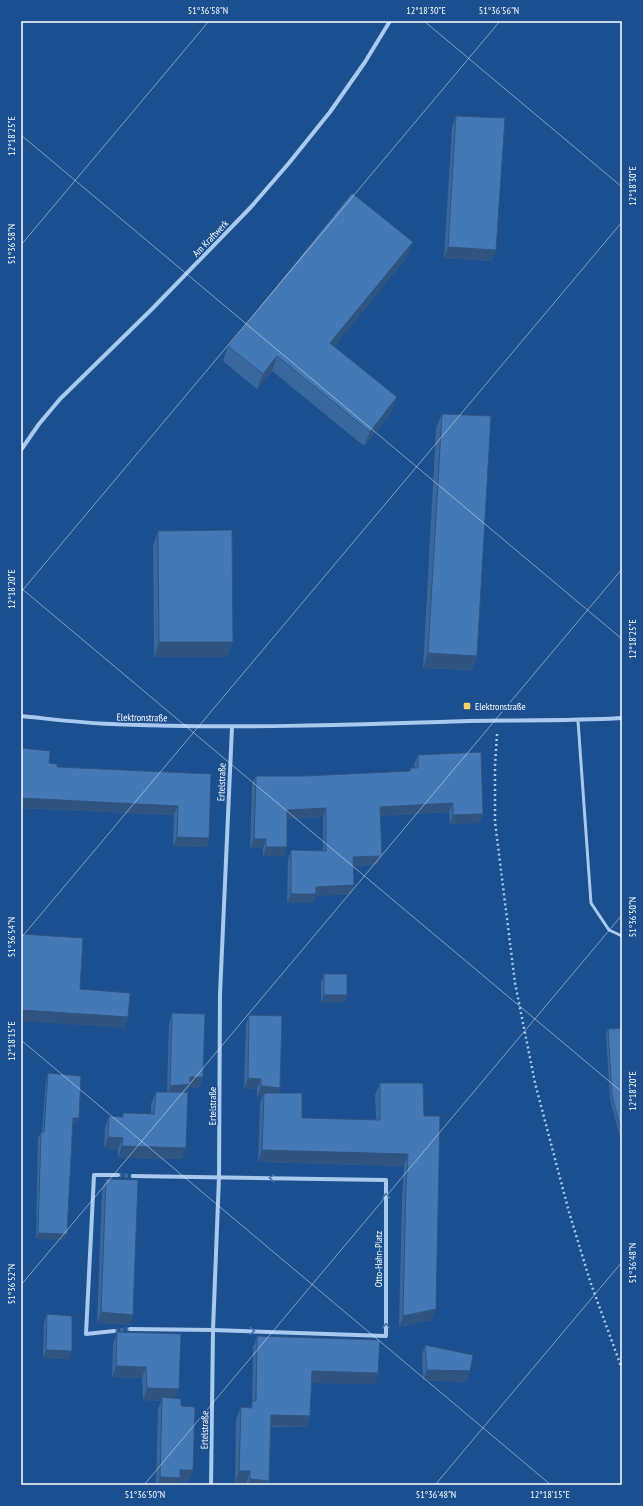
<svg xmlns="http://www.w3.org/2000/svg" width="643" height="1506" viewBox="0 0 643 1506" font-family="'PT Sans Narrow',sans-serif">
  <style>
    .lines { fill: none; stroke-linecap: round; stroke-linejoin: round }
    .minor-tunnel { stroke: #3d69a0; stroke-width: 4; stroke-dasharray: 4 2; stroke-linecap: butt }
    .path { stroke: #a9c9ee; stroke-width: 2.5; stroke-dasharray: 2 3; stroke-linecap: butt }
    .service { stroke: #a9c9ee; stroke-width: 3 }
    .minor { stroke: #a9c9ee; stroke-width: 4 }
    .wall { fill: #3a679d }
    .shaded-wall { fill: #305480 }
    .building { fill: #4478b7; stroke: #305480 }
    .oneway { stroke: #4674ac }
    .ticks { fill: none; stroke: #fff; stroke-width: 1; stroke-opacity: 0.45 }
    .poi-dot { fill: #ffd166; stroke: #1b4f8f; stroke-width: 1.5 }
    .labels { text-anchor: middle; stroke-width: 3.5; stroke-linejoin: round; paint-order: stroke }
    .street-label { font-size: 10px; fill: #fff; stroke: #1b4f8f }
    .poi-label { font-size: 10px; fill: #fff; stroke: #1b4f8f; text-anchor: start }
    .neatline { fill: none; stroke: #fff; stroke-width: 1.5 }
    .ticks-label { font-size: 10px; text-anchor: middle; fill: #fff }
  </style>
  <rect width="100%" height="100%" fill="#1b4f8f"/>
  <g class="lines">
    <!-- minor-tunnel -->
    <g class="minor-tunnel">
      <polyline points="118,1175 133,1176"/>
      <polyline points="114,1331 130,1329"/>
    </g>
    <!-- path -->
    <polyline class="path" points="497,734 495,766 495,822 515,983 535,1083 569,1212 590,1281 622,1369"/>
    <!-- service -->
    <polyline class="service" points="578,721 591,903 609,930 622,936"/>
    <!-- minor -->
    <g class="minor">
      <polyline points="21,450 39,424 60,399 152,309 251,207 289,163 330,112 365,62 390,21"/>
      <path d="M21 716C51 719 81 723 111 724 230 729 349 725 468 721 519 720 571 721 622 718"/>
      <polyline points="130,1329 213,1330 386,1336 386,1180 133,1176"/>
      <polyline points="114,1331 86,1334 94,1175 118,1175"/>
      <polyline points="211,1485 213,1330 219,1177 220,994 232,727"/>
    </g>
  </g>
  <!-- wall -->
  <g class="wall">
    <polygon points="456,116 496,250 492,261 444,258 452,127"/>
    <polygon points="407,257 334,346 392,412 364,446 272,371 257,389 223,361 228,346"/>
    <polygon points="442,414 477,656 472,670 423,668 436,428"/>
    <polygon points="158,531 227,657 154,657 153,546"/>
    <polygon points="21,748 57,767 211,774 209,838 206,847 173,846 174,815 21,808"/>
    <polygon points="418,755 480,823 450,824 449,812 380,816 378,865 354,866 354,885 351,894 316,896 313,903 287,903 288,859 291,850 323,851 323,817 287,819 284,856 263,856 263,848 250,848 252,784 256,776 306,776 410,771 411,768 415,768 414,764"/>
    <polygon points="324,974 344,1003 321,1003 321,982"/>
    <polygon points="172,1013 203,1077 199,1088 189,1087 187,1092 182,1159 118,1158 118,1149 104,1148 105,1128 109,1116 122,1117 123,1113 151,1114 151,1104 156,1092 167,1092 169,1023"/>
    <polygon points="249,1015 280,1088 278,1093 302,1118 376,1120 375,1095 380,1083 424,1116 432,1320 399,1327 402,1197 404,1166 258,1162 260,1104 262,1097 257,1097 257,1089 244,1089 246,1025"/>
    <polygon points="622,1028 622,1145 610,1099 606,1033 608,1029"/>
    <polygon points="48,1073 79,1118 76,1124 73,1124 67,1234 64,1240 36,1239 38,1138 41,1132 42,1132 46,1080"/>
    <polygon points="106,1179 133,1315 130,1325 97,1323 102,1190"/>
    <polygon points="47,1314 72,1351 69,1359 43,1358 44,1323"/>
    <polygon points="117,1332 176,1398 181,1406 189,1482 178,1482 177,1485 156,1485 158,1409 161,1401 143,1400 142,1378 112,1377 113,1344"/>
    <polygon points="257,1336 378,1373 374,1384 311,1383 310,1416 306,1427 271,1427 269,1481 268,1485 246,1485 246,1483 235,1483 236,1419 241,1407 250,1408 252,1403 253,1348"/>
    <polygon points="425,1345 470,1371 466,1382 423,1380 422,1355"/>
  </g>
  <!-- shaded-wall -->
  <g class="shaded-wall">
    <polygon points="413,242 407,257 325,358 330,343"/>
    <polygon points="448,247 496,250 492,261 444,258"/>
    <polygon points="277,356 272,371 257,389 263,374"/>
    <polygon points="397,397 392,412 364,446 370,432"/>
    <polygon points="159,642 233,642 227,657 154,657"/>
    <polygon points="428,653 477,656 472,670 423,668"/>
    <polygon points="21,798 178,806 174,815 21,808"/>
    <polygon points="453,803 449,812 376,816 380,807"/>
    <polygon points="326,808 323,817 284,819 287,810"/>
    <polygon points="483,814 480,823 450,824 453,815"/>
    <polygon points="177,837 209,838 206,847 173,846"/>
    <polygon points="254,839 266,839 263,848 250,848"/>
    <polygon points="266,847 287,847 284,856 263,856"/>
    <polygon points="382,856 378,865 350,866 353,857"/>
    <polygon points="354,885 351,894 316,896 313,903 287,903 291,894 316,887"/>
    <polygon points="324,995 347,995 344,1003 321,1003"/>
    <polygon points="21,1010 128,1017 125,1028 21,1021"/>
    <polygon points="190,1077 203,1077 199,1088 189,1087 186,1094 166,1097 170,1086"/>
    <polygon points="248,1078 261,1079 257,1089 244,1089"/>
    <polygon points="261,1086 280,1088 276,1098 264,1093 262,1097 257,1097"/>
    <polygon points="73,1118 79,1118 76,1124 71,1124"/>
    <polygon points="108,1137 123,1138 118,1149 104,1148"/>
    <polygon points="122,1146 186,1148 182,1159 118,1158"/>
    <polygon points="262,1150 408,1154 404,1166 258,1162"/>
    <polygon points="38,1233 67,1234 64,1240 36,1239"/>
    <polygon points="436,1309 432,1320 399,1327 403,1316"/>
    <polygon points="101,1312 133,1315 130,1325 97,1323"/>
    <polygon points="46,1350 72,1351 69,1359 43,1358"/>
    <polygon points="116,1366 146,1367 142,1378 112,1377"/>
    <polygon points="427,1370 470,1371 466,1382 423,1380"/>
    <polygon points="312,1371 378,1373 374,1384 308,1383"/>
    <polygon points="147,1388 179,1389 175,1401 162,1397 161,1401 143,1400"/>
    <polygon points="271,1415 310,1416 306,1427 267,1426"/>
    <polygon points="180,1470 193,1470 189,1482 178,1482 177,1485 158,1485 160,1477"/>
    <polygon points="239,1471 250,1471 246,1483 235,1483"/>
    <polygon points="250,1479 269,1481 268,1485 248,1485"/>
  </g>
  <!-- building -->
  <g class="building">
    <polygon points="456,116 505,118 496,250 448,247"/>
    <polygon points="352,193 413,242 330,343 397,397 370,432 277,356 263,374 228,346"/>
    <polygon points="442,414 491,416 477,656 428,653"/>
    <polygon points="232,530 233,642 159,642 158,531"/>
    <polygon points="21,748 50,751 49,763 57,764 57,767 211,774 209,838 177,837 178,806 21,798"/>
    <polygon points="481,752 483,814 453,815 453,803 380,807 382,856 353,857 354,885 316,887 316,894 291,894 291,850 326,851 326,808 287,810 287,847 266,847 266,839 254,839 256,776 306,776 410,771 411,768 418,768 418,755"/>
    <polygon points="21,934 83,938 80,989 130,993 128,1017 21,1010"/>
    <rect x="324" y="974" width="23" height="21"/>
    <polygon points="172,1013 205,1014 203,1077 190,1077 190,1084 170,1086"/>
    <polygon points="249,1015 282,1016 280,1088 261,1086 261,1079 248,1078"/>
    <polygon points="622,1028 622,1135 612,1095 608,1029"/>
    <polygon points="48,1073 81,1076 79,1118 73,1118 67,1234 38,1233 41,1132 44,1132"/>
    <polygon points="380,1083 423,1083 424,1116 440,1116 436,1309 403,1316 406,1185 408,1154 262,1150 264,1093 302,1093 302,1118 380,1120"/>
    <polygon points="156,1092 188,1092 186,1148 122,1146 123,1138 108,1137 109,1116 123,1117 123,1113 154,1114"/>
    <polygon points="106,1179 138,1180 133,1315 101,1312"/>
    <polygon points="47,1314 72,1316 72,1351 46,1350"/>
    <polygon points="117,1332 181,1334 179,1389 147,1388 146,1367 116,1366"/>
    <polygon points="257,1336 380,1340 378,1373 312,1371 310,1416 271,1415 269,1481 250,1479 250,1471 239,1471 241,1407 252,1408 252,1401 256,1401"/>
    <polygon points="425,1345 473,1355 470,1371 427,1370"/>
    <polygon points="162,1397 181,1399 181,1406 195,1407 193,1470 180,1470 180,1478 160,1477"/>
  </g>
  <!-- one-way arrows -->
  <defs><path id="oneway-chevron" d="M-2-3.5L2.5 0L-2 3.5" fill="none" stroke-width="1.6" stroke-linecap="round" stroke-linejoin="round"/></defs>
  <g class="oneway">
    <use href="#oneway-chevron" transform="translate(272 1178) rotate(-179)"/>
    <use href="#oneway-chevron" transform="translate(386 1196) rotate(-90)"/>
    <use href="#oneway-chevron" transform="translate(386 1326) rotate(-90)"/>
    <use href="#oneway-chevron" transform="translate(252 1331) rotate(2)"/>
  </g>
  <!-- ticks -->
  <path class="ticks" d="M424 21 622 187M21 135 622 639M21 245 209 21M21 588 622 1092M21 592 500 21M21 938 622 222M21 1040 551 1485M21 1285 622 569M144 1485 622 915M435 1485 622 1262"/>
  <!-- markers -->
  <rect class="poi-dot" x="463" y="702" width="8" height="8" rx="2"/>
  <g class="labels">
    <!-- street labels -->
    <g class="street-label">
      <text transform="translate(210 238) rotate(-46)" y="4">Am Kraftwerk</text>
      <text transform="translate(142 717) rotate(1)" y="4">Elektronstraße</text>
      <text transform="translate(221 782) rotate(-88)" y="4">Ertelstraße</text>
      <text transform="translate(212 1106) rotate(-90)" y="4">Ertelstraße</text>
      <text transform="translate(378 1259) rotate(-90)" y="4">Otto-Hahn-Platz</text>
      <text transform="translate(204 1430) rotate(-89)" y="4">Ertelstraße</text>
    </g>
    <!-- poi labels -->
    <g class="poi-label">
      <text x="475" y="710">Elektronstraße</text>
    </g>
  </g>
  <!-- border -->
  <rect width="643" height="1506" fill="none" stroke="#1b4f8f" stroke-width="44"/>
  <rect x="22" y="22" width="599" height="1462" class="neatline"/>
  <g class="ticks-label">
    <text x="208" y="14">51°36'58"N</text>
    <text x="426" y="14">12°18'30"E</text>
    <text x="499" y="14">51°36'56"N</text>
    <text transform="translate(11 136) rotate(-90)" y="4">12°18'25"E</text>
    <text transform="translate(632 186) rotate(-90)" y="4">12°18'30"E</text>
    <text transform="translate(11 244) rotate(-90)" y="4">51°36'58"N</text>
    <text transform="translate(11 589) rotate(-90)" y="4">12°18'20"E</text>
    <text transform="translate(632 639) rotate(-90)" y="4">12°18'25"E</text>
    <text transform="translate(632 917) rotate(-90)" y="4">51°36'50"N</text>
    <text transform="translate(11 937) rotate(-90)" y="4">51°36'54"N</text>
    <text transform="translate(11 1041) rotate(-90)" y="4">12°18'15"E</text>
    <text transform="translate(632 1091) rotate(-90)" y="4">12°18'20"E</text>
    <text transform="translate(632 1263) rotate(-90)" y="4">51°36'48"N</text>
    <text transform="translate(11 1284) rotate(-90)" y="4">51°36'52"N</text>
    <text x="145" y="1498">51°36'50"N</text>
    <text x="436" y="1498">51°36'48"N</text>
    <text x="550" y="1498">12°18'15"E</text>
  </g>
</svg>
